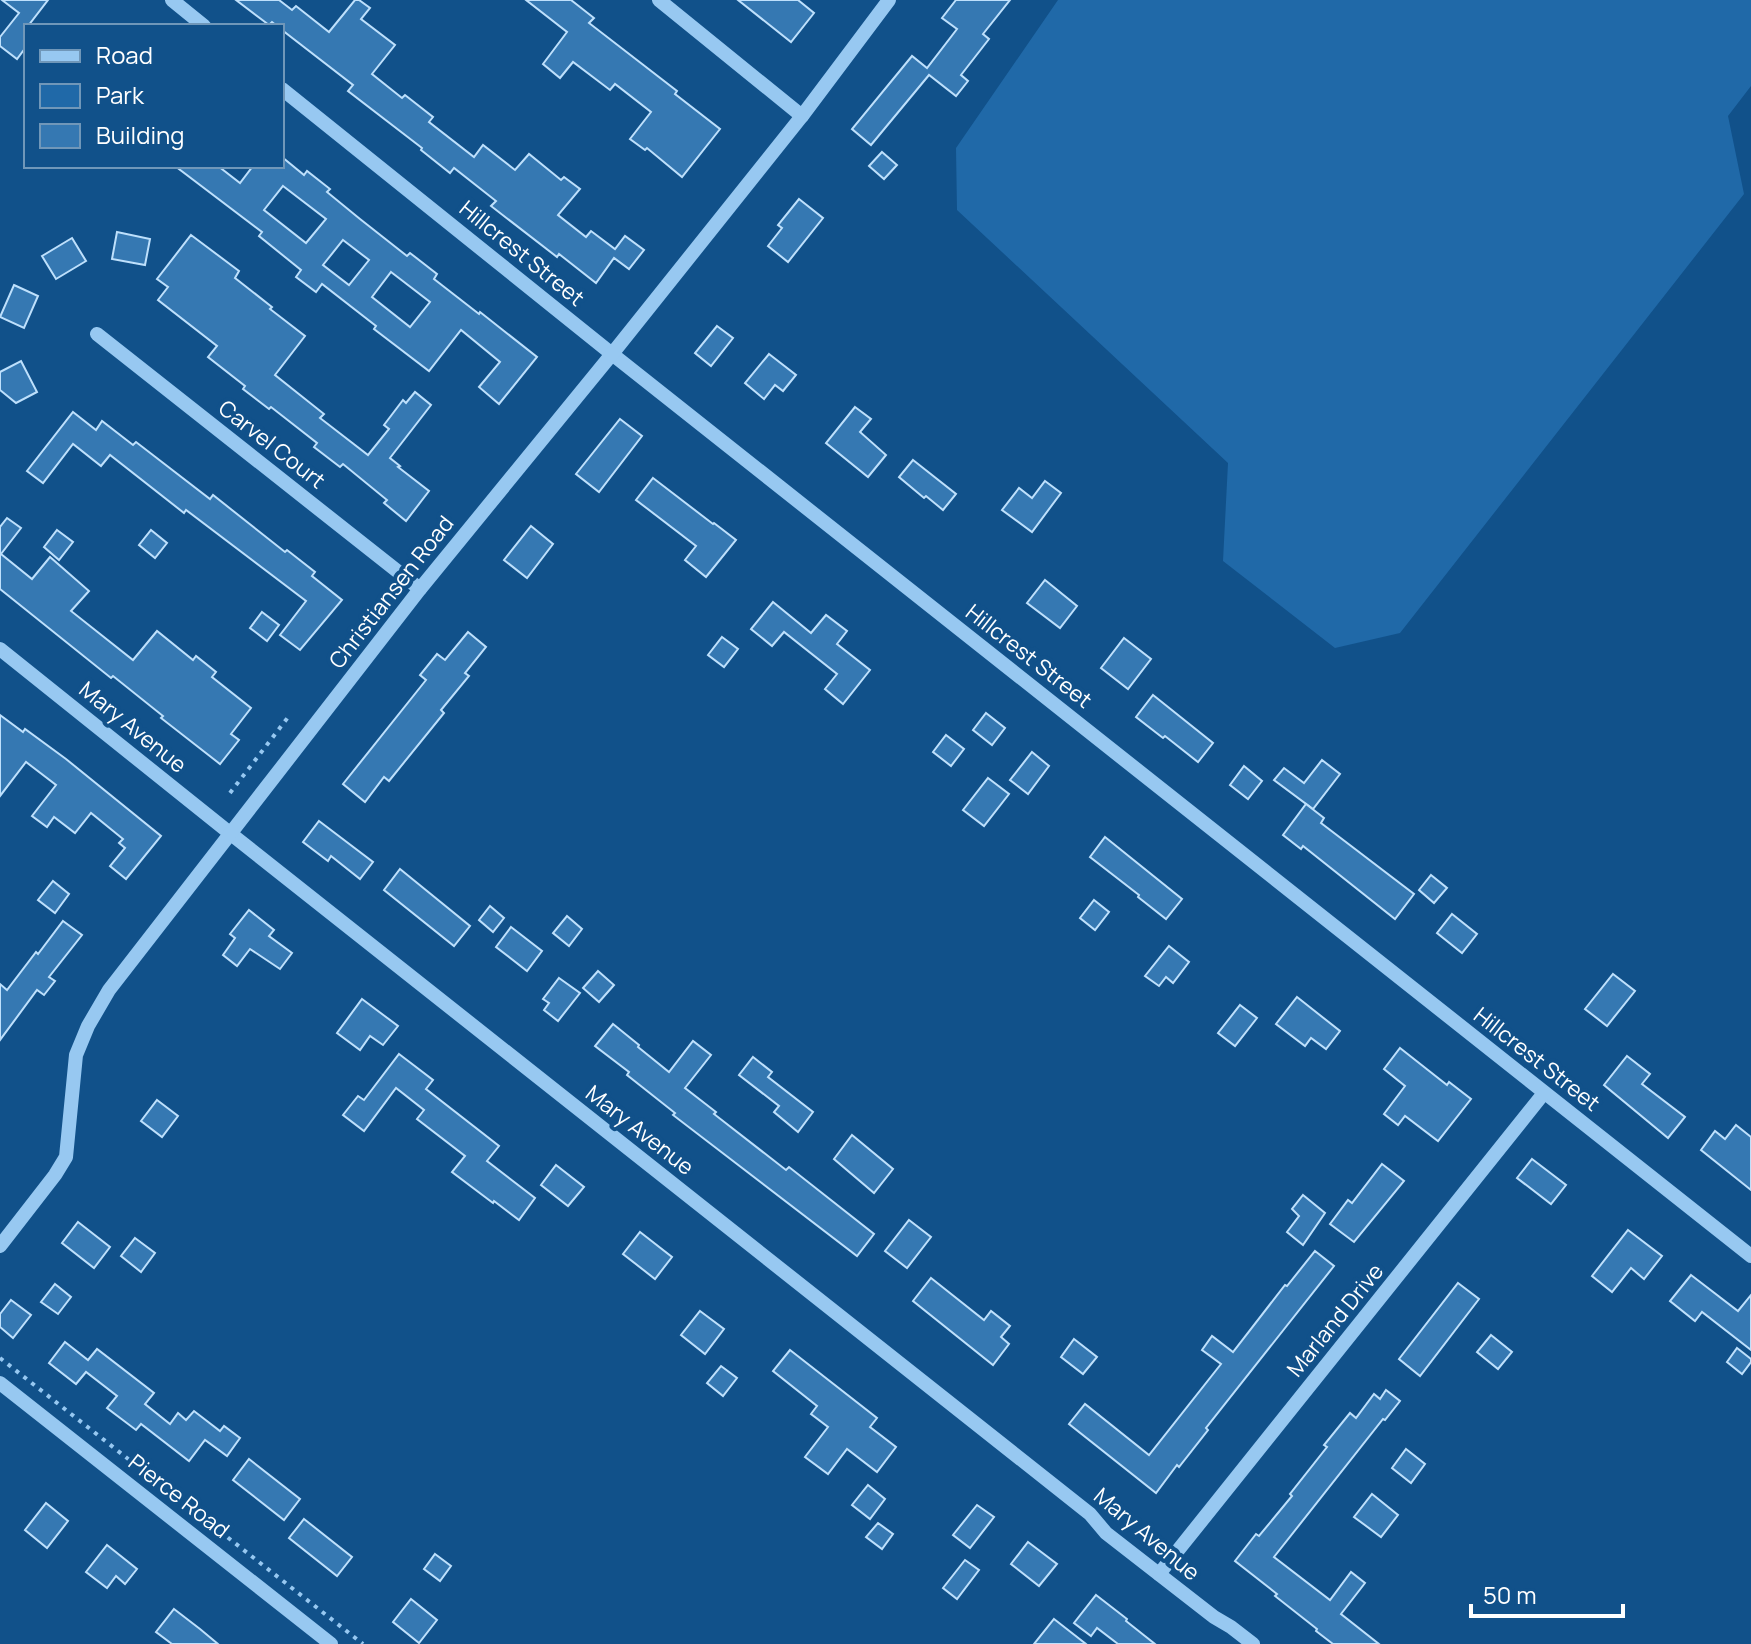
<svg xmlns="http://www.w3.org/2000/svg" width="1751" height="1644" viewBox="0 0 1751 1644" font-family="Manrope,sans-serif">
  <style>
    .green { fill: #2069a8 }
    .building { fill: #3578b2; stroke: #bee0fc; stroke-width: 2; fill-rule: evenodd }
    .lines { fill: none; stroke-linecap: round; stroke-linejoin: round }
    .path { stroke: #97c8f1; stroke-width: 4; stroke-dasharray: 4 6; stroke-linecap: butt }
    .minor { stroke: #97c8f1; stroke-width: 14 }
    .labels { text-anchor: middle; stroke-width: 8; stroke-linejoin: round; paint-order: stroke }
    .street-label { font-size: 22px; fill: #fff; stroke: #11518a }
  </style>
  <rect width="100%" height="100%" fill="#11518a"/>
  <!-- green -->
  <polygon class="green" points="1058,0 1751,0 1751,86 1728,116 1744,194 1400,633 1335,648 1223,561 1228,463 957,210 956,148"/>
  <!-- building -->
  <g class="building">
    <polygon points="2,0 48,0 28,26 26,26 26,47 17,59 0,46 0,37 19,13"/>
    <polygon points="236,0 279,0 292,10 296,6 329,32 355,0 359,0 370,8 361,19 395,45 372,74 402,98 405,95 433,117 429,122 474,157 483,145 515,170 529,154 561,180 564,177 580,189 558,215 586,237 591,231 615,249 625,236 644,250 629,269 614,258 596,283 559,254 557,257 491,206 496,201 454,168 450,173 421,150 422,148 348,91 353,85 282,30 282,26 277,26 272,22 269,25"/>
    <polygon points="526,0 571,0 594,18 589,23 677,91 675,94 720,129 682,177 647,148 645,150 630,139 651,112 615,84 610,90 573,62 560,78 543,64 567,32"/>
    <polygon points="738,0 798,0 814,13 791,42"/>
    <polygon points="956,0 1010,0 983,34 989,39 961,75 968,81 956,96 929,75 871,145 852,129 912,56 927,68 957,29 942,18"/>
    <polygon points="882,152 897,165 884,179 869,166"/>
    <path d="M282 157 304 175 307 171 330 189 327 192 360 219 407 256 410 253 437 274 434 279 479 314 480 312 537 357 499 404 479 387 500 362 461 330 429 371 374 329 376 326 322 284 316 292 296 277 301 270 259 236 262 232 175 166H218L240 183 253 166H282ZM283 186 326 219 306 243 264 210ZM343 240 369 260 349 285 323 265ZM391 272 430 302 410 327 372 297Z"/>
    <polygon points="799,199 823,218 788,262 768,246 782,228 778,225"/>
    <polygon points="117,232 150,239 145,265 112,259"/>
    <polygon points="191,235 239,271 235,278 272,307 270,309 305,336 275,375 324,414 320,418 368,455 389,429 384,425 403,400 406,403 415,392 431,405 390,458 400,466 398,467 429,491 406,521 384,503 387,500 343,464 340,467 314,447 317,443 271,407 269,409 243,389 245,386 208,357 217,346 158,300 168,287 157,279"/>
    <polygon points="72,238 86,261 56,279 42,256"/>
    <polygon points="14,285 38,296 24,328 0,317"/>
    <polygon points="717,326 733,338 711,366 695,353"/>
    <polygon points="769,354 796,375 783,391 775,385 764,399 745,383"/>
    <polygon points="21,361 37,392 16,403 0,390 0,372"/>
    <polygon points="855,407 871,419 860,432 886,455 868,477 826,443"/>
    <polygon points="73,412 96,430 102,421 133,445 136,442 210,499 213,495 285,552 287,550 315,572 312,576 342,600 300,650 280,635 306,601 186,510 184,513 110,455 101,466 73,444 43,483 27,471"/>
    <polygon points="620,419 642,436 599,492 576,474"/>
    <polygon points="913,460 956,494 943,510 926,496 924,498 899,477"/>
    <polygon points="653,478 713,524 714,523 736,540 706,577 685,560 696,546 636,500"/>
    <polygon points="1045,481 1061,493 1032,532 1002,510 1019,488 1032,498"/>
    <polygon points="7,518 21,528 1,554 32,579 50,557 89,591 71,611 133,660 157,631 193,660 196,656 216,672 212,677 251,708 231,734 239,740 220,764 161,718 163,716 113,676 111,678 0,589 0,527"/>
    <polygon points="531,526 553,544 527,578 504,560"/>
    <polygon points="57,530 73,542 59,560 44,547"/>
    <polygon points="151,530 167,543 155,558 139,545"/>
    <polygon points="1045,580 1077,606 1060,628 1027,603"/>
    <polygon points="773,602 811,633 826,615 847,631 837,644 870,670 843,704 825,689 837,674 784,632 772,646 751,629"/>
    <polygon points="262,612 279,625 267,641 250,628"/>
    <polygon points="468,632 486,647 465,673 469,676 441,710 444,713 389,781 384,777 365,802 343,784 426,680 420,675 437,654 445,660"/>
    <polygon points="722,637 738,649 724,667 708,655"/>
    <polygon points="1124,638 1151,659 1128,689 1101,668"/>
    <polygon points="1153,695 1213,743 1198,762 1165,736 1163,738 1136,717"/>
    <polygon points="986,713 1005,728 992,745 973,730"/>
    <polygon points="0,715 23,732 25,729 66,759 161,836 126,879 110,866 125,848 119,843 123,839 91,813 75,833 54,817 47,827 32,816 56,785 26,762 0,796"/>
    <polygon points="946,735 964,749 951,766 933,752"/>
    <polygon points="1032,752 1049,766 1028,794 1010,780"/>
    <polygon points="1322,760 1340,774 1313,809 1274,780 1284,768 1304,783"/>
    <polygon points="1244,766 1262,781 1248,799 1230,785"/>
    <polygon points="988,778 1009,794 984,826 963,810"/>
    <polygon points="1306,804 1324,818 1321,823 1414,894 1395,919 1303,846 1301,849 1283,835"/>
    <polygon points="319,821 373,862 360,879 331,856 328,861 303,842"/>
    <polygon points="1105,837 1182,899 1166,919 1138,897 1139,895 1090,857"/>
    <polygon points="400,869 470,926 454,946 384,890"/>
    <polygon points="1431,875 1447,888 1434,903 1419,890"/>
    <polygon points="53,881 69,894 55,913 38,900"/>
    <polygon points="1094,900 1109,912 1095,930 1080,918"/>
    <polygon points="490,906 504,918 493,932 479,920"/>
    <polygon points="249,910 274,930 269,936 292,953 280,969 250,949 237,966 223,955 235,938 230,934"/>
    <polygon points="1452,914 1477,934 1462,953 1437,933"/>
    <polygon points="567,916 582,929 569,946 553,933"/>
    <polygon points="63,921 82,935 49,977 55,981 44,995 37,990 0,1040 0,984 7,990 36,952 38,954"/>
    <polygon points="511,927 542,951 527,971 496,947"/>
    <polygon points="1169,946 1189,962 1173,983 1166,977 1159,986 1145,976"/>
    <polygon points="598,971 614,985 599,1002 583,988"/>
    <polygon points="1613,974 1635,991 1607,1026 1585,1009"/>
    <polygon points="559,978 580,993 558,1021 544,1010 549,1003 543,999"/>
    <polygon points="1297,997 1340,1031 1326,1049 1311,1038 1305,1046 1276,1024"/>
    <polygon points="362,999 398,1026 383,1045 370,1036 360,1050 337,1033"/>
    <polygon points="1240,1005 1257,1018 1235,1046 1218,1033"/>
    <polygon points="613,1024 639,1045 638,1047 669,1072 693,1041 711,1055 685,1088 716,1112 714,1114 786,1170 789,1167 874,1234 857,1256 673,1115 675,1113 627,1075 629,1072 595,1046"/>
    <polygon points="1400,1048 1447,1085 1449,1082 1471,1099 1438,1141 1405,1116 1398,1125 1384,1114 1405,1086 1384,1069"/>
    <polygon points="399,1054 433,1080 426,1089 499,1146 487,1161 535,1198 519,1220 494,1201 493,1203 452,1172 465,1156 417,1119 424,1110 396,1088 364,1131 343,1115 358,1096 364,1100"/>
    <polygon points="1627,1056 1650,1074 1642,1084 1685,1117 1668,1138 1604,1085"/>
    <polygon points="753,1057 772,1072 768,1077 813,1112 798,1132 774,1112 779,1106 739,1075"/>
    <polygon points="157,1100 178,1116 162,1137 141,1121"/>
    <polygon points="1736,1125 1751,1137 1751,1190 1701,1150 1715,1131 1725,1139"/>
    <polygon points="852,1135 893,1169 874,1193 834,1159"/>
    <polygon points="1532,1159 1566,1185 1551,1204 1517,1178"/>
    <polygon points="1382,1164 1404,1181 1354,1242 1330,1224 1348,1200 1352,1203"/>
    <polygon points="556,1165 584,1187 568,1206 541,1185"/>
    <polygon points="1303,1195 1325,1213 1303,1245 1287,1232 1299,1216 1292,1209"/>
    <polygon points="909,1220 931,1237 907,1268 885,1251"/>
    <polygon points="78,1222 110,1247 94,1268 62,1243"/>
    <polygon points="1628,1230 1662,1256 1644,1279 1631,1268 1612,1292 1592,1276"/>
    <polygon points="640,1232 672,1257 655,1279 623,1254"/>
    <polygon points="135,1238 155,1253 141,1272 121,1256"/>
    <polygon points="1315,1251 1334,1266 1206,1428 1208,1430 1179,1467 1177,1465 1156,1493 1069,1424 1085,1404 1149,1455 1221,1364 1202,1350 1212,1336 1233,1352 1285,1285 1287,1286"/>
    <polygon points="1691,1275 1738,1311 1751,1295 1751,1350 1702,1312 1695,1321 1670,1301"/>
    <polygon points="931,1278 984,1320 991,1311 1010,1326 1001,1337 1009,1344 993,1365 913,1301"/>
    <polygon points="1458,1283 1479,1299 1420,1376 1399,1359"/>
    <polygon points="55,1284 71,1297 58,1314 41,1302"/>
    <polygon points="11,1300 31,1315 13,1338 0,1327 0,1314"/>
    <polygon points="700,1311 724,1329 705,1354 681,1335"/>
    <polygon points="1491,1335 1512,1352 1498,1369 1477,1352"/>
    <polygon points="1074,1339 1097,1357 1083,1374 1061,1357"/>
    <polygon points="65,1342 88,1360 97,1349 154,1393 145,1404 170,1424 178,1413 186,1420 194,1411 220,1431 224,1426 240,1438 227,1456 205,1440 189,1461 141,1424 136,1430 107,1408 117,1396 86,1372 76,1384 49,1363"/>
    <polygon points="1737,1348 1751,1359 1751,1362 1742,1374 1727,1362"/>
    <polygon points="790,1350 877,1418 870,1427 896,1447 877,1472 847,1449 828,1474 805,1457 828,1427 811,1414 817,1406 773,1371"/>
    <polygon points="721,1366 737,1378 723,1396 707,1383"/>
    <polygon points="1386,1390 1400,1401 1385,1420 1383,1419 1274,1557 1330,1600 1351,1572 1365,1583 1341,1614 1379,1644 1333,1644 1316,1631 1317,1629 1275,1596 1277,1594 1235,1561 1256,1534 1259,1536 1292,1496 1290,1494 1327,1447 1324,1445 1350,1413 1356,1418 1374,1394 1380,1399"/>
    <polygon points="1406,1449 1425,1464 1411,1483 1392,1468"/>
    <polygon points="249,1459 300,1499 284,1520 233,1480"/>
    <polygon points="868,1485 885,1499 870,1519 852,1505"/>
    <polygon points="1372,1494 1398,1515 1381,1537 1354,1517"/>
    <polygon points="46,1503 68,1521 47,1548 25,1530"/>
    <polygon points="977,1505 994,1517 970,1548 953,1535"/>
    <polygon points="304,1519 352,1557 337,1576 289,1538"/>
    <polygon points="878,1523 893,1534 882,1549 866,1537"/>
    <polygon points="1028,1542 1057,1564 1039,1586 1011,1564"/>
    <polygon points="107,1545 137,1569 125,1584 116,1576 107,1588 86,1572"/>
    <polygon points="435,1554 451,1566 440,1581 424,1569"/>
    <polygon points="965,1560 979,1570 957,1599 943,1588"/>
    <polygon points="1096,1595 1127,1619 1126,1621 1155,1644 1118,1644 1097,1628 1091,1636 1074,1623"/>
    <polygon points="411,1599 437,1620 419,1643 393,1622"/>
    <polygon points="174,1609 200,1629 218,1644 172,1644 156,1632"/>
    <polygon points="1054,1619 1086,1644 1034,1644"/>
  </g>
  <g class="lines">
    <!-- path -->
    <g class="path">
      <polyline points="230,793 289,716"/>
      <polyline points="0,1358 363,1644"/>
    </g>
    <!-- minor -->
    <g class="minor">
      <polyline points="172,0 204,26"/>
      <polyline points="659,0 802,116"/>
      <polyline points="282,89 612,354 1751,1256"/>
      <polyline points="97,334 420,589"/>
      <polyline points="0,649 231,834 1090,1514 1106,1533 1214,1617 1231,1627 1253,1644"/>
      <polyline points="0,1246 55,1175 66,1157 76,1055 88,1026 109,990 420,589 612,354 802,116 889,0"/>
      <polyline points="0,1383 331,1644"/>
      <polyline points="1159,1574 1544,1093"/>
    </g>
  </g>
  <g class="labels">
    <!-- street labels -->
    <g class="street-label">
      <text transform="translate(522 253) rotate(39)" y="8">Hillcrest Street</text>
      <text transform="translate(272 444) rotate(38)" y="8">Carvel Court</text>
      <text transform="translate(391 592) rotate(-52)" y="8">Christiansen Road</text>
      <text transform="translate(1029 656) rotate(38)" y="8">Hillcrest Street</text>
      <text transform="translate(133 727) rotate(39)" y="8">Mary Avenue</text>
      <text transform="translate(1537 1059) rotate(38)" y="8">Hillcrest Street</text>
      <text transform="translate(640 1130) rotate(38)" y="8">Mary Avenue</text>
      <text transform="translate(1335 1320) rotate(-51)" y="8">Marland Drive</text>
      <text transform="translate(179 1496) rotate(38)" y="8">Pierce Road</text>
      <text transform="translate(1147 1534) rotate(40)" y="8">Mary Avenue</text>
    </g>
  </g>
  <!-- legend -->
  <rect x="24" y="24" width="260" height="144" fill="#11518a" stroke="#7097b9" stroke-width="2"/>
  <rect x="40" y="50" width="40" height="12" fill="#97c8f1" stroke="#7097b9" stroke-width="2"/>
  <text x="96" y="64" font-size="24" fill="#ffffff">Road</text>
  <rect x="40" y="84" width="40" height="24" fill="#2069a8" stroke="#7097b9" stroke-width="2"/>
  <text x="96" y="104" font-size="24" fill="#ffffff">Park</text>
  <rect x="40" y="124" width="40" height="24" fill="#3578b2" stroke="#7097b9" stroke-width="2"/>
  <text x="96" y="144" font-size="24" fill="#ffffff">Building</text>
  <!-- scale -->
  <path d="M1471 1604v12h152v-12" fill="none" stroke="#ffffff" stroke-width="4"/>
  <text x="1483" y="1604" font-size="24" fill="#ffffff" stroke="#11518a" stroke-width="6" paint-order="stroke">50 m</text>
</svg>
